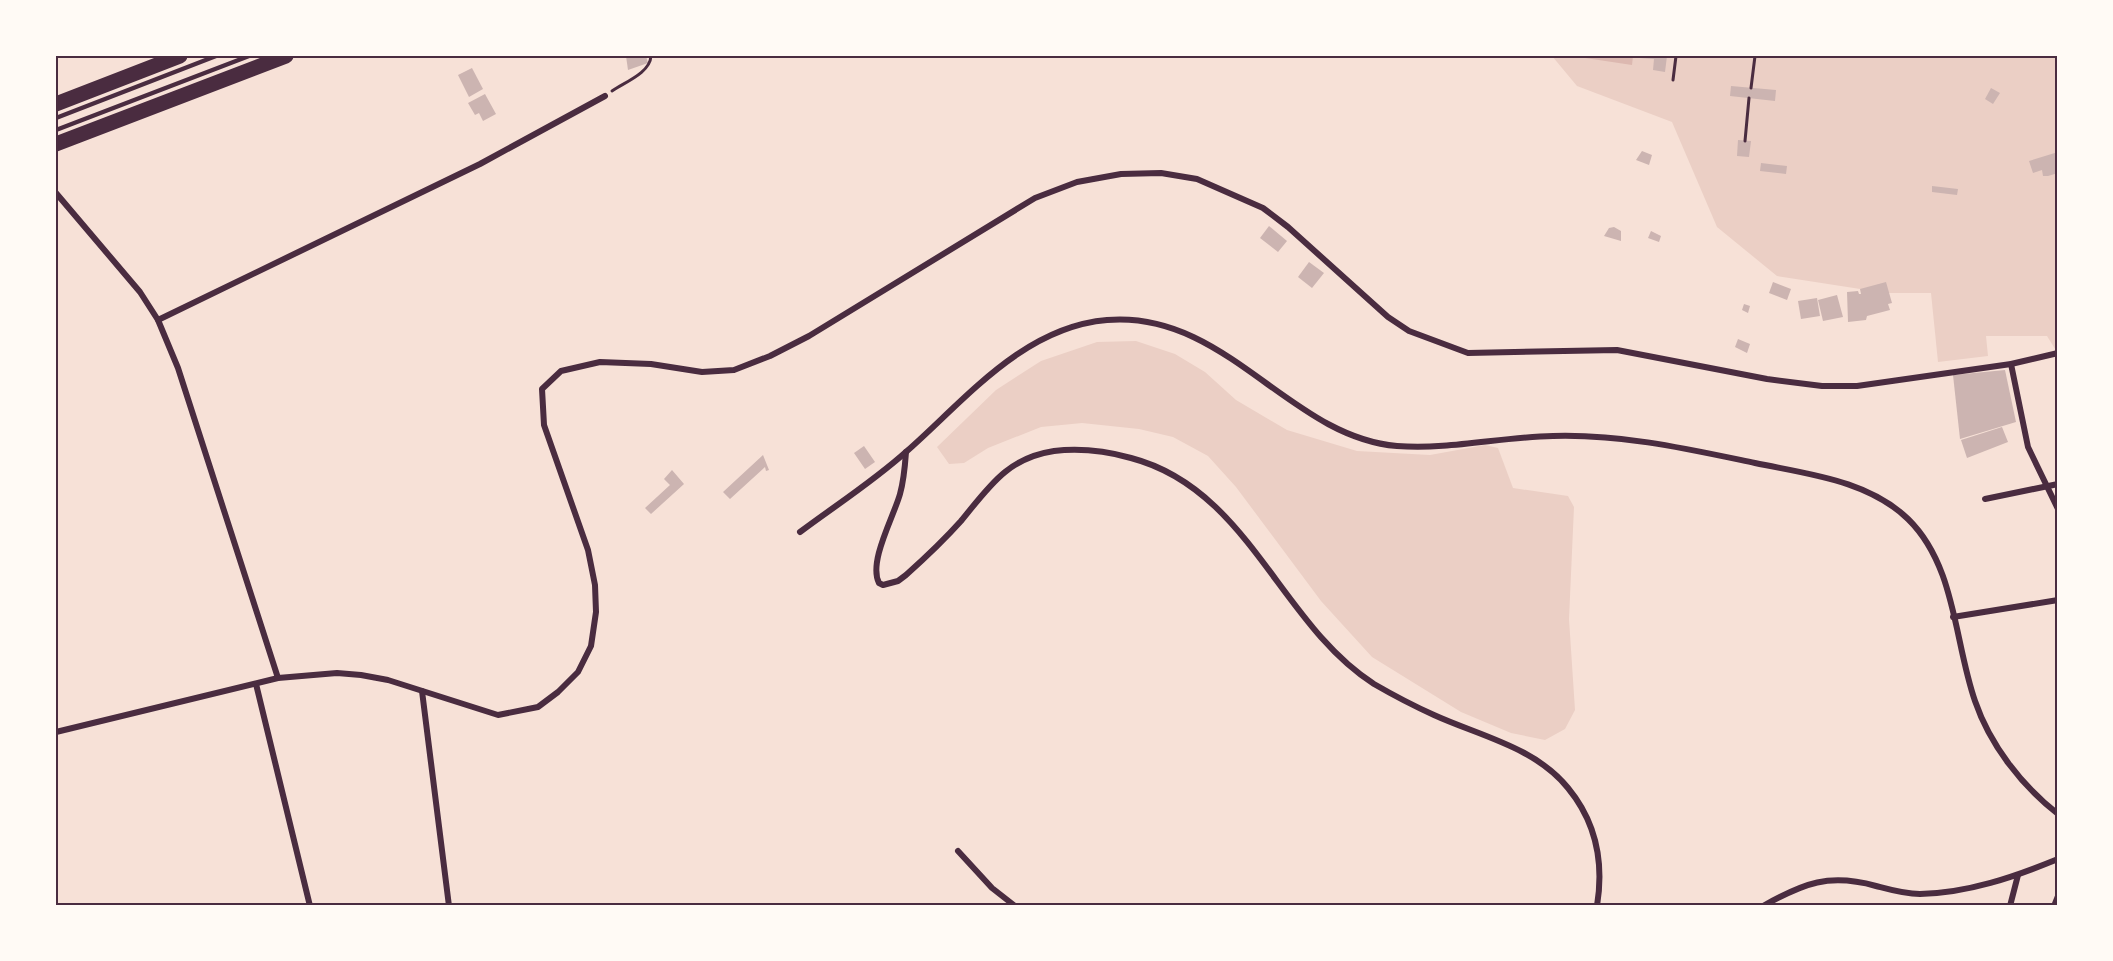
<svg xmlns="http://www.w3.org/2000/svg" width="2113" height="961" viewBox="0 0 2113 961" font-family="Overpass,sans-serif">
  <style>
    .green { fill: #ebcfc5 }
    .water { fill: #dcb8b0 }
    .building { fill: #ccb4b1 }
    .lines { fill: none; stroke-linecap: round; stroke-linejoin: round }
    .path { stroke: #4a2c40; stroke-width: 3 }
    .service { stroke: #4a2c40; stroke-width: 4.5 }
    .minor { stroke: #4a2c40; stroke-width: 6 }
    .primary { stroke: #4a2c40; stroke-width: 15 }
    .neatline { fill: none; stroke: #4a2c40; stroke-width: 2 }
  </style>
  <rect width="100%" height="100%" fill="#f7e1d7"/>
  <!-- green -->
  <g class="green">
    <polygon points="1552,56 2057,56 2057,352 2047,336 1986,336 1988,356 1938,362 1931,293 1886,293 1777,276 1717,227 1672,122 1577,86"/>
    <polygon points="1136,341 1175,354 1205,372 1236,400 1287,430 1357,451 1430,455 1485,445 1498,448 1513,488 1568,496 1574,507 1569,619 1575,710 1565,729 1545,740 1511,733 1461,712 1372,657 1321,601 1236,487 1208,456 1173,437 1139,429 1082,423 1041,427 988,448 964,463 949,464 937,447 996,390 1041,361 1097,342"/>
  </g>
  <!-- water -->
  <polygon class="water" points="1572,56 1633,56 1632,65"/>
  <!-- building -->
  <g class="building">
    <polygon points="626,56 646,56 648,63 628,70"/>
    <polygon points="1641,56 1667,56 1665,72 1653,70 1654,59 1640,58"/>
    <polygon points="472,68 483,89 469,97 458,75"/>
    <polygon points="1731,86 1776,90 1775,101 1730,96"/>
    <polygon points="1991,88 2000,93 1993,104 1985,99"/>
    <polygon points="485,94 496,114 483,121 479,113 475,115 468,103"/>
    <polygon points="1738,140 1751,141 1749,157 1737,156"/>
    <polygon points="1642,151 1652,155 1649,165 1636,160"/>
    <polygon points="2058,152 2058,173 2048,176 2043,176 2042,170 2033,173 2029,161"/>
    <polygon points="1761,163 1787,166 1786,174 1760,171"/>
    <polygon points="1932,186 1958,189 1957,195 1932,192"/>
    <polygon points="1269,226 1287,241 1278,252 1260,238"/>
    <polygon points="1614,227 1621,231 1621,241 1604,236 1609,228"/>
    <polygon points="1651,231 1661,236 1659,242 1648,238"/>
    <polygon points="1309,262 1324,273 1312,288 1298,277"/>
    <polygon points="1773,282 1791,289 1787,300 1769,293"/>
    <polygon points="1886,282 1892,303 1888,304 1890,310 1867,316 1866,320 1848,322 1847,292 1858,291 1859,294 1861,294 1860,289"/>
    <polygon points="1837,295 1843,317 1823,321 1818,300"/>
    <polygon points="1817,298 1820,316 1801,319 1798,301"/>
    <polygon points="1744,304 1750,306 1748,313 1742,310"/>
    <polygon points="1738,339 1750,344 1747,353 1735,347"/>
    <polygon points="2005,370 2016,422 1960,439 1953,375"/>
    <polygon points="2002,427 2008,442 1967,458 1961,440"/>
    <polygon points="864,446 875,462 865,469 854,453"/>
    <polygon points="763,455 769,470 766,471 765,467 730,499 723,492"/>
    <polygon points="672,470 684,484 651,514 645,508 670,485 664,479"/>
  </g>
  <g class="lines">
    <!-- path -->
    <g class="path">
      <polyline points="1673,80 1676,56"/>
      <polyline points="1751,88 1755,56"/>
      <path d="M612 91C625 82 650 73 651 56"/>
      <polyline points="1745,141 1749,98"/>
    </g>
    <!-- service -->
    <g class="service">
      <polyline points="56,118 216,56"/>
      <polyline points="56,130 249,56"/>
    </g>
    <!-- minor -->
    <g class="minor">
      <polyline points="56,193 140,292 158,320 178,368 278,678"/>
      <polyline points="158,320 480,164 605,96"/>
      <polyline points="2011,364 2028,447 2058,509"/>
      <path d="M906 452C905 466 904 480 900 494 894 516 868 562 879 583L883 585 898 581 906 575C925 558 944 540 961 521 989 487 1007 458 1054 451 1080 448 1106 451 1131 458 1249 489 1279 623 1374 684 1393 695 1414 706 1434 715 1480 736 1535 747 1568 788 1596 822 1604 863 1597 906"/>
      <polyline points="1985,499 2058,484"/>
      <path d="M800 532C836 505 874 481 907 451 965 400 1023 327 1107 320 1226 310 1289 437 1397 446 1449 450 1501 437 1553 436 1623 434 1688 449 1755 463 1807 474 1868 480 1908 519 1956 566 1954 641 1975 701 1990 745 2022 786 2058 814"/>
      <polyline points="1953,617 2058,600"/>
      <polyline points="256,684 310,906"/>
      <polyline points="422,691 449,906"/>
      <polyline points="56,732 278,678 337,673 361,675 388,680 498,715 538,707 558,692 578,672 591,646 596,612 595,585 588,550 544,425 542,389 561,371 600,362 651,364 702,372 734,370 770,356 809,336 1035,198 1077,182 1121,174 1161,173 1197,179 1263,208 1288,227 1388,317 1409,331 1468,353 1617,350 1767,379 1822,386 1857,386 2011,364 2058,353"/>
      <polyline points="958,851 992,888 1015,906"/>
      <path d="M1763 906C1804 883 1829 873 1876 886 1891 890 1904 894 1920 894 1968 893 2014 877 2058 859"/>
      <polyline points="2010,906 2018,875"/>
      <polyline points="2054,906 2058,896"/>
    </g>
    <!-- primary -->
    <g class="primary">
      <polyline points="56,104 180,56"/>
      <polyline points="56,144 286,56"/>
    </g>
  </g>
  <!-- border -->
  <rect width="2113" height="961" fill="none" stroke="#fffaf5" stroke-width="114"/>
  <rect x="57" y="57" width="1999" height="847" class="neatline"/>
</svg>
